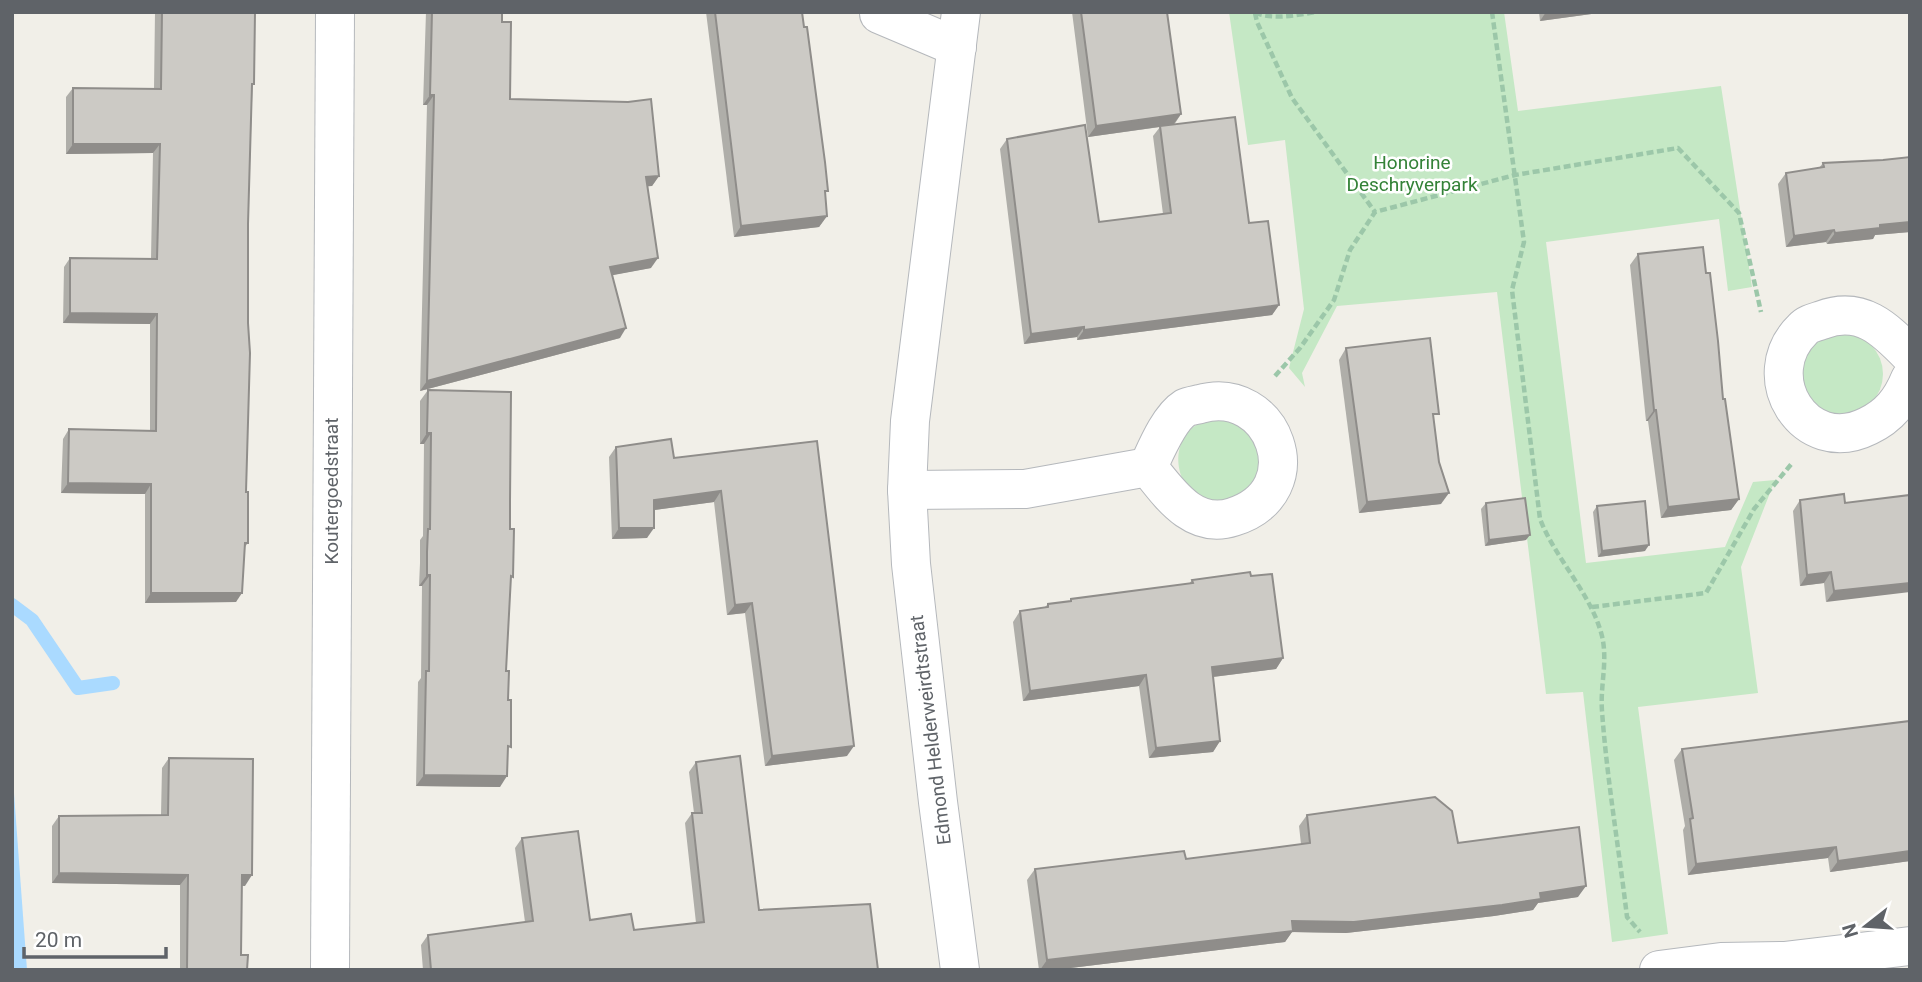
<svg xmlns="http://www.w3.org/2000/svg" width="1922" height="982" viewBox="0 0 1922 982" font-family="Roboto,sans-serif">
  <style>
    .green { fill: #c5e8c5 }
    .water { fill: #aadaff }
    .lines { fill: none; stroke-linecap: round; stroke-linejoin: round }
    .stream { stroke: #aadaff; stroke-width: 14 }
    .street-casing { stroke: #b5b8bc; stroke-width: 40 }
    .path { stroke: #9cc7a9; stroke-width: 4.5; stroke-dasharray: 7 3.5; stroke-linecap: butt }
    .street { stroke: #fff; stroke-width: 38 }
    .wall { fill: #afaea9 }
    .shaded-wall { fill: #8f8d8a }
    .building { fill: #cccac5; stroke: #8f8d8a; stroke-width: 2 }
    .labels { text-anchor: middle; stroke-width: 5; stroke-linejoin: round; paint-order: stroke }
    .park-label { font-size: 19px; fill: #348238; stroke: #fff }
    .street-label { font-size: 19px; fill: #5f6368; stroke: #fff }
  </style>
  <rect width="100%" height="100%" fill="#f1efe8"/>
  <!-- green -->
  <g class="green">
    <polygon points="1229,12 1504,12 1518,111 1721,86 1752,287 1728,291 1719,219 1546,242 1586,563 1725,547 1753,482 1775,480 1741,567 1758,693 1638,707 1668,934 1612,942 1583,692 1546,694 1497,292 1337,306 1302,373 1305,387 1289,368 1304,309 1285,140 1248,145"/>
    <circle cx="1842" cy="374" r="41"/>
    <path d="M1213 419H1229L1255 439C1259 467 1266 478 1238 494 1234 496 1228 500 1224 501 1180 510 1161 445 1198 424 1202 421 1209 420 1213 419Z"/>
  </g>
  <!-- water -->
  <polygon class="water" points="12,766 27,970 12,970"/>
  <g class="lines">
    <!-- stream -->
    <polyline class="stream" points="12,605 32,620 78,688 113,683"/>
    <defs>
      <g id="street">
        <polyline points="879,12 879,14 957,47"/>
        <path d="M1910 355C1885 329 1861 305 1822 320 1816 322 1807 324 1803 329 1755 375 1804 458 1868 426 1889 416 1901 401 1910 379"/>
        <path d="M907 490 1025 489 1148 467C1169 493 1193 530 1233 517 1315 491 1273 383 1200 404 1196 405 1189 406 1185 408 1169 418 1156 450 1148 467"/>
        <polyline points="330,970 335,12"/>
        <polyline points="960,970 938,802 911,564 907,490 910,421 961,12"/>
        <polyline points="1659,970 1721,962 1784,961 1910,946"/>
      </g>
    </defs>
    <!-- street casing -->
    <use href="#street" class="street-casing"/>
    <!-- path -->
    <g class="path">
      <path d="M1492 12 1524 242 1512 290 1540 519C1556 560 1591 593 1602 636 1608 662 1600 685 1602 711 1607 780 1619 849 1627 917L1640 932"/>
      <polyline points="1255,13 1257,22 1292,98 1375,212"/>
      <path d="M1255 13C1275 20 1296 15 1316 12"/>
      <polyline points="1275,376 1300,348 1334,300 1350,250 1375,212 1515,175 1678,148 1739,213 1761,312"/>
      <polyline points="1592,607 1706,593 1754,509 1793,462"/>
    </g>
    <!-- street -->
    <use href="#street" class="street"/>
  </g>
  <!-- wall -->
  <g class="wall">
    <polygon points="155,12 255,12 248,224 246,492 248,543 244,548 236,602 145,603 145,494 61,493 63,439 69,429 150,431 150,324 63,323 64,267 70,258 151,259 153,153 66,154 66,97 73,88 154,89"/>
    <polygon points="426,12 502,12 502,22 510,99 659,176 652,186 648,186 651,268 612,275 620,338 420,391 427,105 423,105"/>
    <polygon points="706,12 802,12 827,216 819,227 734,237"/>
    <polygon points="1072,12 1167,12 1181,114 1174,125 1249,223 1279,305 1272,315 1077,340 1077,337 1024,344 1000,149 1007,139 1099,222 1163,214 1153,136 1160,127 1088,137"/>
    <polygon points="1539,12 1606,12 1540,21"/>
    <polygon points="1910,157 1910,232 1875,235 1873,239 1827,244 1826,242 1786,247 1778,184 1786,173 1819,168 1823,163 1883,160"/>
    <polygon points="1638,254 1723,399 1739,499 1731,510 1661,518 1648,421 1646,421 1630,265"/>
    <polygon points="1346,348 1441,504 1359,513 1339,360"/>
    <polygon points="428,390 510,501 511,581 506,671 508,750 500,787 416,786 418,682 421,678 422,586 419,586 420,563 420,540 423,536 424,444 420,444 420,401"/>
    <polygon points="817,441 847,756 765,766 745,613 727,615 714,502 654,510 647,538 612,539 609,457 616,447 674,458"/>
    <polygon points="1910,495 1826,602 1824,583 1800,586 1793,511 1800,500 1845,503"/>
    <polygon points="1486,503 1526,540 1485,546 1481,509"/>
    <polygon points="1597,506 1645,551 1598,557 1593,512"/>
    <polygon points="1251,576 1283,658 1276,669 1213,677 1220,741 1213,752 1149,758 1139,686 1023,701 1013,622 1020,611 1045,607 1048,604 1070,601 1071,599 1189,584 1192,580"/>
    <polygon points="1682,749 1910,861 1830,872 1828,858 1688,875 1683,830 1685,826 1674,760"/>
    <polygon points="169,758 245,886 242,886 241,955 247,970 180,970 180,885 52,883 52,826 59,816 161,815 162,768"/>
    <polygon points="696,762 759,910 878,970 423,970 421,945 428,935 525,922 515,848 522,838 590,920 634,930 696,923 685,823 692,813 694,813 689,772"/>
    <polygon points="1307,815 1458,843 1578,897 1538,903 1533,910 1494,916 1346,933 1292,932 1285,942 1054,970 1039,970 1027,880 1035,869 1186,859 1301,844 1299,826"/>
  </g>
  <!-- shaded-wall -->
  <g class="shaded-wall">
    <polygon points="1546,12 1606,12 1540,21"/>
    <polygon points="430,95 434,95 427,105 423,105"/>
    <polygon points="1181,114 1173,125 1088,137 1096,126"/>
    <polygon points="73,144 160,144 153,153 66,154"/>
    <polygon points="659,176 652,186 640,187 646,177"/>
    <polygon points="827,216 819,227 734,237 741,226"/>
    <polygon points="1910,222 1910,232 1875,235 1873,239 1827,244 1835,233 1880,225"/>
    <polygon points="1834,230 1826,242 1786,247 1794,236"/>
    <polygon points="658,258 651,268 603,277 610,267"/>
    <polygon points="1279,305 1272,315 1077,340 1084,330"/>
    <polygon points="70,313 157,314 150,324 63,323"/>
    <polygon points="1084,327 1077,337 1024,344 1031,334"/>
    <polygon points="626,328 620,338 420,391 427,381"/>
    <polygon points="1654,410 1656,410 1648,421 1646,421"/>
    <polygon points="427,433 431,433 424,444 420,444"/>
    <polygon points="68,483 151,484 145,494 61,493"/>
    <polygon points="721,491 714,502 647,511 654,500"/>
    <polygon points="1449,493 1441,504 1359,513 1367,502"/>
    <polygon points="1739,499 1731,510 1661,518 1668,507"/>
    <polygon points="619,528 654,528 647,538 612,539"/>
    <polygon points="1530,535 1526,540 1485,546 1489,540"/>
    <polygon points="1649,545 1645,551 1598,557 1602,551"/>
    <polygon points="1831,572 1824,583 1800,586 1807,575"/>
    <polygon points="427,575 430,575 422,586 419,586"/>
    <polygon points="1910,583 1910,592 1826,602 1834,591"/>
    <polygon points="151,593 242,593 236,602 145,603"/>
    <polygon points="752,603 745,613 727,615 735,605"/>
    <polygon points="1283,658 1276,669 1204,678 1212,667"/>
    <polygon points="1146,675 1139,686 1023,701 1030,691"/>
    <polygon points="1220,741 1213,752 1149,758 1156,748"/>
    <polygon points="854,746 847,756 765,766 772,756"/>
    <polygon points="424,775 507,776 500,787 416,786"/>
    <polygon points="1836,847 1828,858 1688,875 1696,864"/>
    <polygon points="1910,851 1910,861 1830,872 1838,861"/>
    <polygon points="59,873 188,875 180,885 52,883"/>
    <polygon points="242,875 252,875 245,886 235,885"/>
    <polygon points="1586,886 1578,897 1538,903 1533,910 1494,916 1346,933 1292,932 1285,942 1054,970 1040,970 1047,960 1292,921 1540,893"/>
  </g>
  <!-- building -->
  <g class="building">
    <polygon points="162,12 255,12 254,84 252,84 248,224 248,323 250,353 246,492 248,492 248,543 245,543 242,593 151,593 151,484 68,483 69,429 156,431 157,314 70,313 70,258 157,259 160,144 73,144 73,88 161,89"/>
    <polygon points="432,12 502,12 502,22 511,22 510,99 628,102 651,99 659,176 646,177 658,258 610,267 626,328 427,381 434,95 430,95"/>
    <polygon points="715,12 802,12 804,27 807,27 825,162 828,191 825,191 827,216 741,226"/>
    <polygon points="1081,12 1167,12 1181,114 1096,126"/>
    <polygon points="1235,117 1249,223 1268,221 1279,305 1084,330 1084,327 1031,334 1007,139 1085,125 1099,222 1171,213 1160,126"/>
    <polygon points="1910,157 1910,222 1880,225 1880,228 1835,233 1834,230 1794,236 1786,173 1824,167 1823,163 1883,160"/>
    <polygon points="1703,247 1706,273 1710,273 1718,341 1723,399 1725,399 1739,499 1668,507 1656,410 1654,410 1638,254"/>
    <polygon points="1430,338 1439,414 1433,414 1439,462 1449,493 1367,502 1346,348"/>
    <polygon points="428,390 511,392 510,501 510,529 514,529 513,577 511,576 506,671 509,671 508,700 511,700 511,747 508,746 507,776 424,775 426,671 429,671 430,575 427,575 427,552 428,529 430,529 431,433 427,433"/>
    <polygon points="671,439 674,458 817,441 854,746 772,756 752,603 735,605 721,491 654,500 654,528 619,528 616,447"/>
    <polygon points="1844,494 1845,503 1910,495 1910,583 1834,591 1831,572 1807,575 1800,500"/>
    <polygon points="1525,498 1530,535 1489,540 1486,503"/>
    <polygon points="1645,501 1649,545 1602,551 1597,506"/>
    <polygon points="1250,572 1251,576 1272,574 1283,658 1212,667 1220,741 1156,748 1146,675 1030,691 1020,611 1048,607 1048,604 1071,601 1071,599 1193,583 1192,580"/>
    <polygon points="1910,721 1910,851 1838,861 1836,847 1696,864 1690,819 1693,818 1682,749"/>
    <polygon points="740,756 759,910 870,904 878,970 431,970 428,935 533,921 522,838 578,831 590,920 631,914 634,930 704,922 692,813 702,813 696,762"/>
    <polygon points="169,758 253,759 252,875 242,875 241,955 248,955 247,970 187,970 188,875 59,873 59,816 168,815"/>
    <polygon points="1435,797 1452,811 1458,843 1579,827 1586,886 1540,893 1541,899 1502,905 1354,922 1292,921 1293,931 1047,960 1035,869 1184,851 1186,859 1310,843 1307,815"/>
  </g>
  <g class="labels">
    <!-- park labels -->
    <g class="park-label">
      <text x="1412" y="169">Honorine<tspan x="1412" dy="22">Deschryverpark</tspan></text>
    </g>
    <!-- street labels -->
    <g class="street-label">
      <text transform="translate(331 491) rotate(-90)" y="7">Koutergoedstraat</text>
      <text transform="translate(930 730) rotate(-97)" y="7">Edmond Helderweirdtstraat</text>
    </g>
  </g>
  <!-- border -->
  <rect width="1922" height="982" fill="none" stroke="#5f6368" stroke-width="28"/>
  <!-- north arrow -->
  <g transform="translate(1866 926) rotate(253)" stroke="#ffffff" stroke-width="5" paint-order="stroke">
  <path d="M0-5L12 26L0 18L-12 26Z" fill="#5f6368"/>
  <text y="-10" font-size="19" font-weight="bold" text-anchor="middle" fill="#5f6368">N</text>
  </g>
  <!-- scale -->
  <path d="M24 947v10h142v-10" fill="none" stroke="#5f6368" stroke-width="3.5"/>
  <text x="35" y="947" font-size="21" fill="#5f6368" stroke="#ffffff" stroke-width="5" paint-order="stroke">20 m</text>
</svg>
